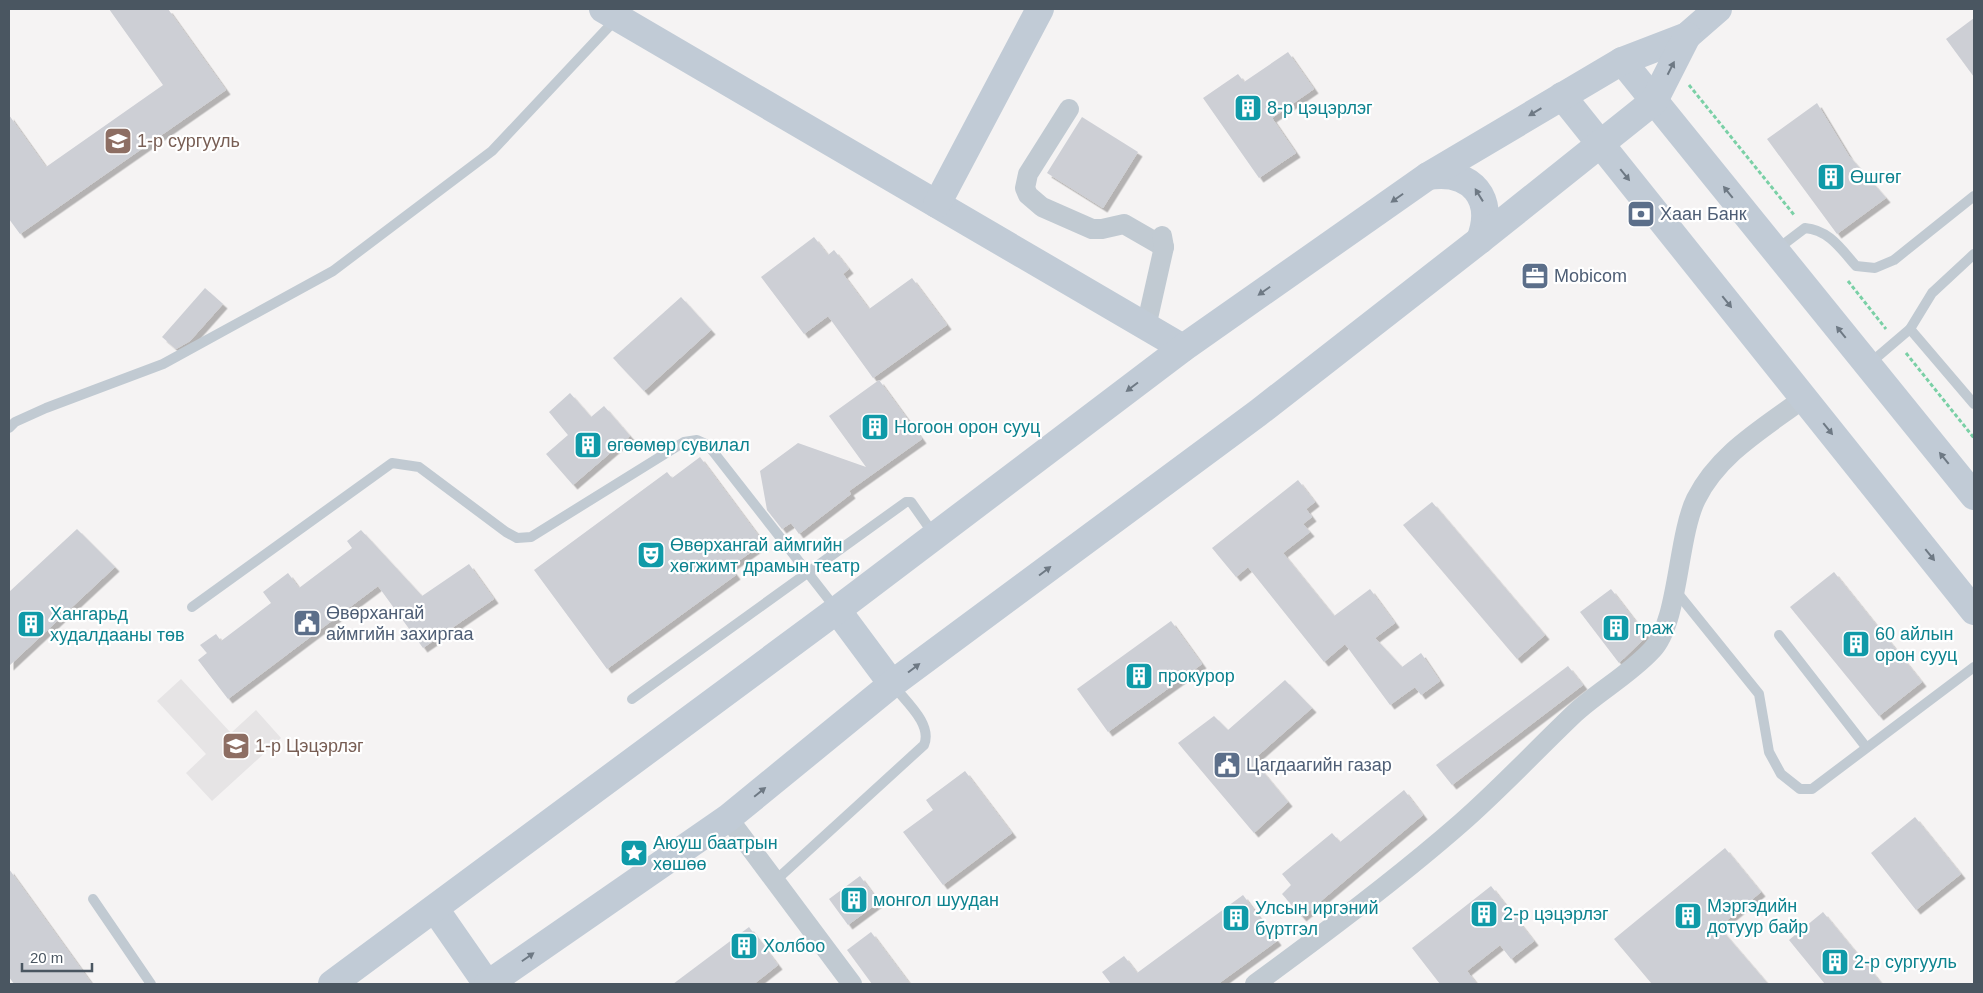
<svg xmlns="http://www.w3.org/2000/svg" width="1983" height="993" viewBox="0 0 1983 993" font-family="Arial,sans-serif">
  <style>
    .education { fill: #e6e4e5 }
    .building { fill: #cdcfd5; filter: url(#shadow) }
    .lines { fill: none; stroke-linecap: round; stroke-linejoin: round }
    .path { stroke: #7ad0a6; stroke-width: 3; stroke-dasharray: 4 2.5; stroke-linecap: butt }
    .lane { stroke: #c1cad2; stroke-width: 10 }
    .street { stroke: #c1cad2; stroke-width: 20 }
    .secondary { stroke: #c1cbd6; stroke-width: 28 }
    .oneway { fill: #6e7984 }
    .labels { text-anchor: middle; stroke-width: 4.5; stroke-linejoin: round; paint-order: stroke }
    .culture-label { font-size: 18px; fill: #0d838f; stroke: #fff; text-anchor: start }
    .education-label { font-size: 18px; fill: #785e54; stroke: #fff; text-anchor: start }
    .service-label { font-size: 18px; fill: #4e5e75; stroke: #fff; text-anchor: start }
  </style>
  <defs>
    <filter id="shadow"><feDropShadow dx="4.5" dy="4.5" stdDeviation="0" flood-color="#0004"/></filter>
  </defs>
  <rect width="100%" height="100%" fill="#f5f3f3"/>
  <!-- education -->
  <polygon class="education" points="181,679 231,733 256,710 281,738 212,801 186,773 206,754 157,701"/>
  <!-- building -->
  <g class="building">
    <polygon points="109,9 168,9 226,90 20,234 9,219 9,115 46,167 163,85"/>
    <polygon points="1974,18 1974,77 1946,39"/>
    <polygon points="1288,52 1314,89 1272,118 1296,153 1259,178 1203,98 1238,74 1244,82"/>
    <polygon points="1817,103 1849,156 1886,198 1837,234 1767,139"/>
    <polygon points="1082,117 1138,152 1103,208 1047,173"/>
    <polygon points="814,237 828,255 834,250 849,269 843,274 869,309 912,278 947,325 873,378 828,316 804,334 761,277"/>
    <polygon points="205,288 223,304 190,341 176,349 162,337"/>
    <polygon points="681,297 711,330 644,391 613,358"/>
    <polygon points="879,380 922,439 849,491 851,494 799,534 791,523 782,529 767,510 760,471 798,443 866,467 829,416"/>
    <polygon points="570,393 591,417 604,406 630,436 573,485 546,454 568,435 549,412"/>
    <polygon points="700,457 764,543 730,567 736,575 607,669 534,570 667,472 672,478"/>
    <polygon points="1298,480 1315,502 1306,509 1312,517 1303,524 1310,532 1283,553 1334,616 1370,589 1395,623 1375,638 1402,667 1421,653 1440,681 1421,695 1415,687 1390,705 1345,644 1324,662 1248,567 1236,577 1212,548"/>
    <polygon points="1432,502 1545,635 1517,659 1403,525"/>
    <polygon points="77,529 115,567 9,666 9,592"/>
    <polygon points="361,530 422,596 469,564 494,599 423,648 378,586 228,699 198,660 207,653 200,645 216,634 221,641 271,603 263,592 288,573 299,588 352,548 347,541"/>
    <polygon points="1834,572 1922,682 1879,716 1790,607"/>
    <polygon points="1611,589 1647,636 1619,663 1580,612"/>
    <polygon points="1171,621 1202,664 1108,732 1077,689"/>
    <polygon points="1568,666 1583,685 1452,785 1436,765"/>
    <polygon points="1285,680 1312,708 1253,760 1288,802 1254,833 1178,743 1214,716 1228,730"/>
    <polygon points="965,771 1012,833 943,885 903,832 933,810 926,800"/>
    <polygon points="1404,790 1423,815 1302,917 1282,894 1291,885 1282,874 1332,833 1340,842"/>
    <polygon points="1915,817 1961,874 1916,910 1871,853"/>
    <polygon points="1725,848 1761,892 1719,927 1768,984 1652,984 1614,939"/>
    <polygon points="9,869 92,984 14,984 9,977"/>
    <polygon points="860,876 879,902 848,925 829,899"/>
    <polygon points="1491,886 1534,941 1511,959 1500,945 1467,971 1477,984 1440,984 1412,948"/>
    <polygon points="1243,895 1277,941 1218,984 1111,984 1102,972 1124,956 1137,973"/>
    <polygon points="1823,912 1882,984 1825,984 1789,940"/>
    <polygon points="749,927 778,965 754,984 673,984"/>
    <polygon points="871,932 910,984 872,984 847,950"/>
  </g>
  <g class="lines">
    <!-- path -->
    <g class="path">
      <polyline points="1689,85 1795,216"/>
      <polyline points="1848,281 1886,329"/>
      <polyline points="1906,353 1974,438"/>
    </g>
    <!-- lane -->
    <g class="lane">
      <path d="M1776 250 1805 228C1829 230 1841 249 1856 266L1875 268 1894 260 1974 196"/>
      <polyline points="1910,329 1974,404"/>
      <polyline points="1869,364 1910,329 1932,293 1974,254"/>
      <polyline points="9,428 15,422 46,408 163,364 333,271 492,151 617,18"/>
      <polyline points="1675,590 1759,694 1769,752 1781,774 1800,789 1812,789 1974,667"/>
      <polyline points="192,607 392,463 419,467 506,532 517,538 531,537 684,442 697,440 708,445 837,610"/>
      <polyline points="1779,635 1866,747"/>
      <polyline points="632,699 906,502 911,502 935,536"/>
      <path d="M775 881 924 745C933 724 905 701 893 685"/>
      <polyline points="93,899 151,984"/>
    </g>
    <!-- street -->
    <g class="street">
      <polyline points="1069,109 1028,174 1025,188 1028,195 1042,207 1092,229 1102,229 1124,224 1164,247"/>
      <polyline points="1146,327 1164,247 1162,236"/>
      <polyline points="728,818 852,984"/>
      <path d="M1255 984C1325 933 1396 880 1461 823 1501 788 1537 749 1575 713 1599 691 1630 674 1652 650 1679 622 1677 538 1696 499 1719 453 1764 428 1804 398"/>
    </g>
    <!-- secondary -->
    <g class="secondary">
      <polyline points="603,9 1183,348"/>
      <polyline points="1622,61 1974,496"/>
      <polyline points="1562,96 1974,611"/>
      <path d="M1428 176C1472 169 1496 199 1480 240"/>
      <polyline points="937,204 1040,9"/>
      <polyline points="837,610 892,684"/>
      <polyline points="435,909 487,984"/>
      <polyline points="332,984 837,610 1183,348 1428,176 1622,61 1687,36 1718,9"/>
      <polyline points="488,984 728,818 892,684 1258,413 1480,240 1654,101 1687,36"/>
    </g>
  </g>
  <!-- one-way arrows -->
  <defs><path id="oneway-solid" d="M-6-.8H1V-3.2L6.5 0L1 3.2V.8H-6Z" transform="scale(1.25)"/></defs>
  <g class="oneway">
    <use href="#oneway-solid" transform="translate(1671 68) rotate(-63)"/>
    <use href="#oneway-solid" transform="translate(1535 112) rotate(149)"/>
    <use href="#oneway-solid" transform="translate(1625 175) rotate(51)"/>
    <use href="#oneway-solid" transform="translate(1728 192) rotate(-129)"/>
    <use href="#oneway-solid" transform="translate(1479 195) rotate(-122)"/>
    <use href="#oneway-solid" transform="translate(1397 198) rotate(145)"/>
    <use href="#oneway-solid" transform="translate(1264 291) rotate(145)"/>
    <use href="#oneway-solid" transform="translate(1727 302) rotate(51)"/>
    <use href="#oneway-solid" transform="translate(1841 332) rotate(-129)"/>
    <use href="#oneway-solid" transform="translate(1132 387) rotate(143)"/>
    <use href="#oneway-solid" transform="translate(1828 429) rotate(51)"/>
    <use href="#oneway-solid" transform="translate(1944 458) rotate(-129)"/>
    <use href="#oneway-solid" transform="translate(1930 555) rotate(51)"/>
    <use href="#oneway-solid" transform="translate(1045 571) rotate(-37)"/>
    <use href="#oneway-solid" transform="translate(914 668) rotate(-37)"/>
    <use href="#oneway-solid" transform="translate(760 792) rotate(-39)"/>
    <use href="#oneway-solid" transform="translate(528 957) rotate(-35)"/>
  </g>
  <!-- icons -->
  <defs>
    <symbol id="building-square" viewBox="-11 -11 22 22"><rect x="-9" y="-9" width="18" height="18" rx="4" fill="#0f9aa8" stroke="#fff"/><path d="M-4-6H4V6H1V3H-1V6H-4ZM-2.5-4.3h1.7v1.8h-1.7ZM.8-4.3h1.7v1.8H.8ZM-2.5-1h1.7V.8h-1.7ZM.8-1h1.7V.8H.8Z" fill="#fff"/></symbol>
    <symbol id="school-square" viewBox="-11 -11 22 22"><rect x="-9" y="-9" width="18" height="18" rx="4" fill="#8d6e63" stroke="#fff"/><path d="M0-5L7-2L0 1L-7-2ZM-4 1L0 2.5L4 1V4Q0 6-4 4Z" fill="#fff"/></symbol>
    <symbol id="bank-square" viewBox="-11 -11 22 22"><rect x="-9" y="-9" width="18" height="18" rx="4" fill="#5c6f8a" stroke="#fff"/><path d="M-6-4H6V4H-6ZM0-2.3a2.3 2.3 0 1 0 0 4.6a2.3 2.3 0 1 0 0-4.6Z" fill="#fff"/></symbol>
    <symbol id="office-square" viewBox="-11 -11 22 22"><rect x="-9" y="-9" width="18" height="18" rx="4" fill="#5c6f8a" stroke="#fff"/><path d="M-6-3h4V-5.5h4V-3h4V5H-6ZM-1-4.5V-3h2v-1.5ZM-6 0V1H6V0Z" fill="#fff"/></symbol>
    <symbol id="theatre-square" viewBox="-11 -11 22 22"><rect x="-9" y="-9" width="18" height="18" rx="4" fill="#0f9aa8" stroke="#fff"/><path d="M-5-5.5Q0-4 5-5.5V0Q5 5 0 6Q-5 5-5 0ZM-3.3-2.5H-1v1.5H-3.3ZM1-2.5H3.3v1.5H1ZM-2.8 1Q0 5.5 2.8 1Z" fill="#fff"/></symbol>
    <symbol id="civic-square" viewBox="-11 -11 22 22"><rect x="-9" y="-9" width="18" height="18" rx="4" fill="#5c6f8a" stroke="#fff"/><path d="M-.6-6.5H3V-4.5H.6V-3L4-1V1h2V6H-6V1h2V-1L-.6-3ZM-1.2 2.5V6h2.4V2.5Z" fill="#fff"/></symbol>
    <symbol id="sight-square" viewBox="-11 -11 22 22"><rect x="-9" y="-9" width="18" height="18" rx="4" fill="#0f9aa8" stroke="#fff"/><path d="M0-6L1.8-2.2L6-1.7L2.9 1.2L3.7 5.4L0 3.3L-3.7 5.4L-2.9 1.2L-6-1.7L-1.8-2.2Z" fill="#fff"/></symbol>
  </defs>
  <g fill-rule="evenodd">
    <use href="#building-square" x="1232" y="92" width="32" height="32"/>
    <use href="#school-square" x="102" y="125" width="32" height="32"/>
    <use href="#building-square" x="1815" y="161" width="32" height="32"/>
    <use href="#bank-square" x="1625" y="198" width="32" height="32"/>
    <use href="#office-square" x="1519" y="260" width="32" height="32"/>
    <use href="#building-square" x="859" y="411" width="32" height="32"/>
    <use href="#building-square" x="572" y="429" width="32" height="32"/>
    <use href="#theatre-square" x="635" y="539" width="32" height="32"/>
    <use href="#civic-square" x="291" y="607" width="32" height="32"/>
    <use href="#building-square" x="15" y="608" width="32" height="32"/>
    <use href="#building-square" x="1600" y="612" width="32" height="32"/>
    <use href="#building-square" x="1840" y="628" width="32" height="32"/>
    <use href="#building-square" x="1123" y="660" width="32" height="32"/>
    <use href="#school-square" x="220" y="730" width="32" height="32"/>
    <use href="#civic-square" x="1211" y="749" width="32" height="32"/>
    <use href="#sight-square" x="618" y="837" width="32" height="32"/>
    <use href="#building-square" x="838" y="884" width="32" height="32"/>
    <use href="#building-square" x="1468" y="898" width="32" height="32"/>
    <use href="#building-square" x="1672" y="900" width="32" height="32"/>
    <use href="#building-square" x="1220" y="902" width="32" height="32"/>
    <use href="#building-square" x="728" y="930" width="32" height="32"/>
    <use href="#building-square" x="1819" y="946" width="32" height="32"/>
  </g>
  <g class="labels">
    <!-- culture labels -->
    <g class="culture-label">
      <text x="1267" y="114">8-р цэцэрлэг</text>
      <text x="1850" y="183">Өшгөг</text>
      <text x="894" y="433">Ногоон орон сууц</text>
      <text x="607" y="451">өгөөмөр сувилал</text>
      <text x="670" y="551">Өвөрхангай аймгийн<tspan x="670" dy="21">хөгжимт драмын театр</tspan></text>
      <text x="50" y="620">Хангарьд<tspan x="50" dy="21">худалдааны төв</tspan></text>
      <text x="1635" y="634">граж</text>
      <text x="1875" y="640">60 айлын<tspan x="1875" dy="21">орон сууц</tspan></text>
      <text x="1158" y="682">прокурор</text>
      <text x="653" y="849">Аюуш баатрын<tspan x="653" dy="21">хөшөө</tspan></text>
      <text x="873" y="906">монгол шуудан</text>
      <text x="1707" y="912">Мэргэдийн<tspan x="1707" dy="21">дотуур байр</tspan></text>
      <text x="1255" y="914">Улсын иргэний<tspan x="1255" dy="21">бүртгэл</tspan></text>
      <text x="1503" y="920">2-р цэцэрлэг</text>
      <text x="763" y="952">Холбоо</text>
      <text x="1854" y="968">2-р сургууль</text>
    </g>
    <!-- education labels -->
    <g class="education-label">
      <text x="137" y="147">1-р сургууль</text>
      <text x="255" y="752">1-р Цэцэрлэг</text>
    </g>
    <!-- service labels -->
    <g class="service-label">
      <text x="1660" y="220">Хаан Банк</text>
      <text x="1554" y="282">Mobicom</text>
      <text x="326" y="619">Өвөрхангай<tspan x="326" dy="21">аймгийн захиргаа</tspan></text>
      <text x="1246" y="771">Цагдаагийн газар</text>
    </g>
  </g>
  <!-- border -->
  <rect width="1983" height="993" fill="none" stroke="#4a5661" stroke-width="20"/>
  <!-- scale -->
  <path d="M22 963v8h70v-8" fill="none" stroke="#4a5661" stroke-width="2.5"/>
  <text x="30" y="963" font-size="15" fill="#4a5661" stroke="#ffffff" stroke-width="4" paint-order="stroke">20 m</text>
</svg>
